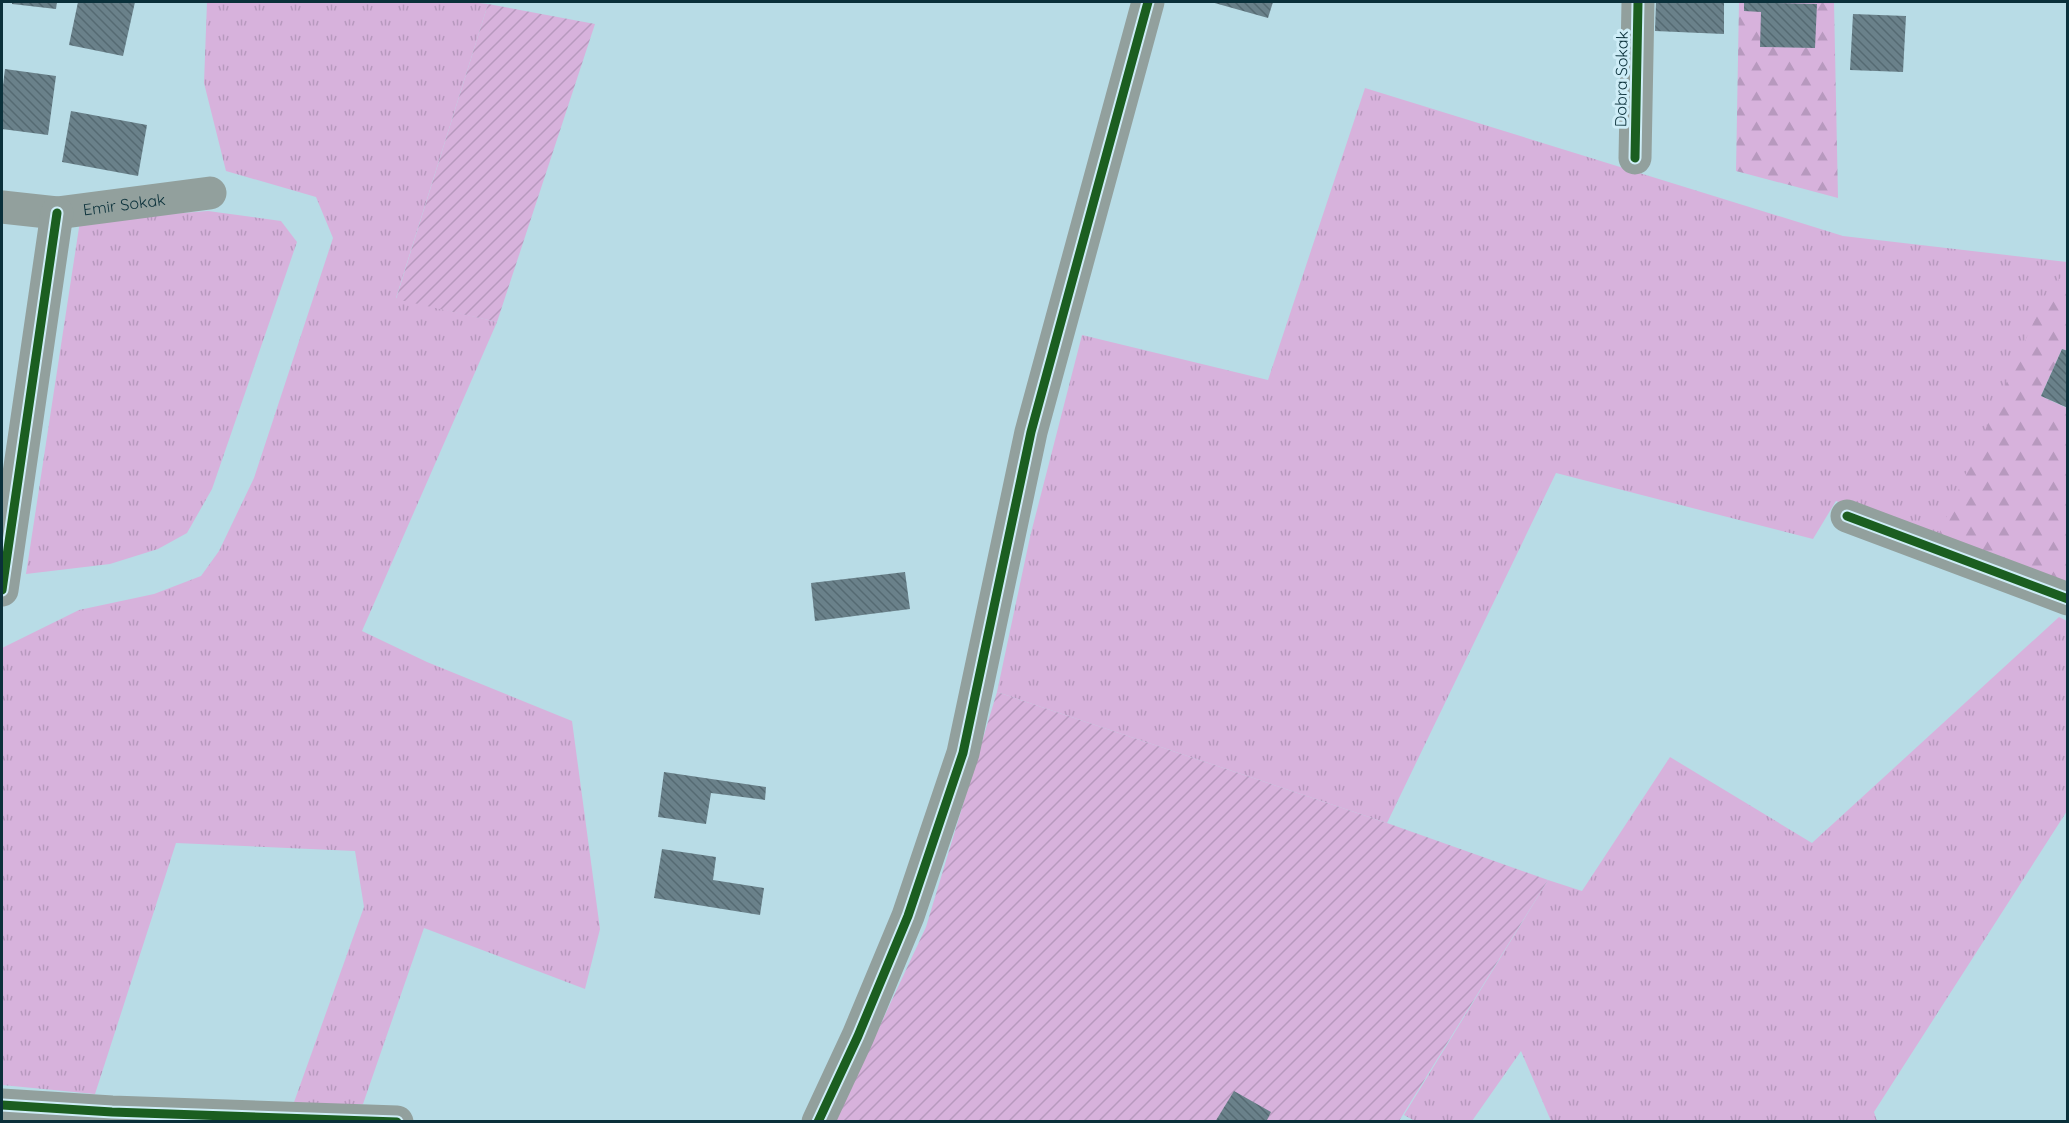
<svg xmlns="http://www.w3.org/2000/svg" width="2069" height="1123" viewBox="0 0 2069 1123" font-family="Quicksand,sans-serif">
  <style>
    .grass { fill: url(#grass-tufts) }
    .forest { fill: url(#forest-firs) }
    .garden { fill: url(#garden-furrows) }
    .building { fill: url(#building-back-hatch) }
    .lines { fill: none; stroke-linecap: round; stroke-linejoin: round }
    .street { stroke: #92a09d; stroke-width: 33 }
    .cycleway-casing { stroke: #ceedf7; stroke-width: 13 }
    .cycleway { stroke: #1b5e20; stroke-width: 9 }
    .labels { text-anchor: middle; stroke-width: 6; stroke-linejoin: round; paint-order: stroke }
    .street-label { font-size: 16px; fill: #0a303a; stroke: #ceedf7 }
  </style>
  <defs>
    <pattern id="grass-tufts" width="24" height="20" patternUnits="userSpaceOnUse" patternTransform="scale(1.5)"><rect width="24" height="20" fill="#d7b2dc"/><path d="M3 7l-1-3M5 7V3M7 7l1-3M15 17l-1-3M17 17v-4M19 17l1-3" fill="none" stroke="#b799be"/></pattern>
    <pattern id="forest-firs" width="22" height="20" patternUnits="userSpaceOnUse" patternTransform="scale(1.5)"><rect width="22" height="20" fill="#d7b2dc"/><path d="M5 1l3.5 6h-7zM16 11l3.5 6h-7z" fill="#b799be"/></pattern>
    <pattern id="garden-furrows" width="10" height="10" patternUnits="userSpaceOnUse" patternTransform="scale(1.5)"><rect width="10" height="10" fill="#d7b2dc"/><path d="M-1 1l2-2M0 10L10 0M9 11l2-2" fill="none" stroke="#b799be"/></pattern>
    <pattern id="building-back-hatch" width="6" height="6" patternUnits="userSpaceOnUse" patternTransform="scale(1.5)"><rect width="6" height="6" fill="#6a818a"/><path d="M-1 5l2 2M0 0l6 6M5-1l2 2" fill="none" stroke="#556a72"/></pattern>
  </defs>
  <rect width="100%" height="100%" fill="#b8dce6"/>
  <!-- grass -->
  <g class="grass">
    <polygon points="207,2 468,2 488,4 396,298 497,322 362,631 427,662 572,721 600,929 585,989 424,928 363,1104 293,1105 364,907 355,851 176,843 95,1094 2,1085 2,648 79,610 154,594 201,576 219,551 254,478 333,238 316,197 226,171 204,83"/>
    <polygon points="1365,88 1843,236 2067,262 2067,278 1937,538 1836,501 1813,539 1556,473 1387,823 997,692 1030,537 1082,335 1268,380"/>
    <polygon points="208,211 281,221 297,242 212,489 187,533 158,549 110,564 26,574 80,221"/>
    <polygon points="2059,617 2067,621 2067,811 1874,1112 1877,1121 1551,1121 1521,1051 1472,1121 1415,1121 1404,1115 1548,880 1582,891 1670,757 1812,843"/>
  </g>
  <!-- forest -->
  <g class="forest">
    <polygon points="1739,2 1834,2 1838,198 1736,171"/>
    <polygon points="2067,271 2067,351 2062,349 2041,396 2067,408 2067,586 1937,538 2047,292"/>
  </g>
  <!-- garden -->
  <g class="garden">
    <polygon points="488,4 595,24 497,322 396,299"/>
    <polygon points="997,692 1387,823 1548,880 1399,1121 835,1122 926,927"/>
  </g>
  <!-- building -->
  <g class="building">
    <polygon points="12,2 57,2 56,9 12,4"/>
    <polygon points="78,2 135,2 123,56 69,45"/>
    <polygon points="1211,2 1273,2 1268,18"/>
    <polygon points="1656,2 1724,2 1724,34 1655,31"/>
    <polygon points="1744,2 1817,4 1815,48 1760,47 1761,12 1744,11"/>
    <polygon points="1853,14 1906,16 1903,72 1850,70"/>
    <polygon points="5,69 56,76 48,135 2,129 2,94"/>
    <polygon points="71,111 147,125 138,176 62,162"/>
    <polygon points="2062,349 2068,351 2068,408 2041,396"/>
    <polygon points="905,572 910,609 815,621 811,583"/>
    <polygon points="664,772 766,787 765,800 711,793 706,824 658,817"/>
    <polygon points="662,849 716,857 713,880 764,888 760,915 654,898"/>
    <polygon points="1234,1091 1271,1112 1266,1122 1215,1122"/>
  </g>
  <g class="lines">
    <!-- street -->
    <g class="street">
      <polyline points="1635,158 1638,2"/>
      <path id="s1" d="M2 207 57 213 210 193"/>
      <polyline points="1847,516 2068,599"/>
      <polyline points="2,590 57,213"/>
      <polyline points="2,1105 112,1112 397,1122"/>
      <polyline points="818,1122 858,1036 908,916 963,753 1031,432 1148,2"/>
    </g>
    <defs>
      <g id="cycleway">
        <polyline points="1635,158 1638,2"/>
        <polyline points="1847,516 2068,599"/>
        <polyline points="2,590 57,213"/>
        <polyline points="2,1105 112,1112 397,1122"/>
        <polyline points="818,1122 858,1036 908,916 963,753 1031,432 1148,2"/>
      </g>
    </defs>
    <!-- cycleway casing -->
    <use href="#cycleway" class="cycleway-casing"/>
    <!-- cycleway -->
    <use href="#cycleway" class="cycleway"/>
  </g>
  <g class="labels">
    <!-- street labels -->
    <g class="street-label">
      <text transform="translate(1621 79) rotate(-89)" y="6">Dobra Sokak</text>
      <text dy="6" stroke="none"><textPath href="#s1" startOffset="123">Emir Sokak</textPath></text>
    </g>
  </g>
  <!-- border -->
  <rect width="2069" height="1123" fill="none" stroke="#0a303a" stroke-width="6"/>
</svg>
